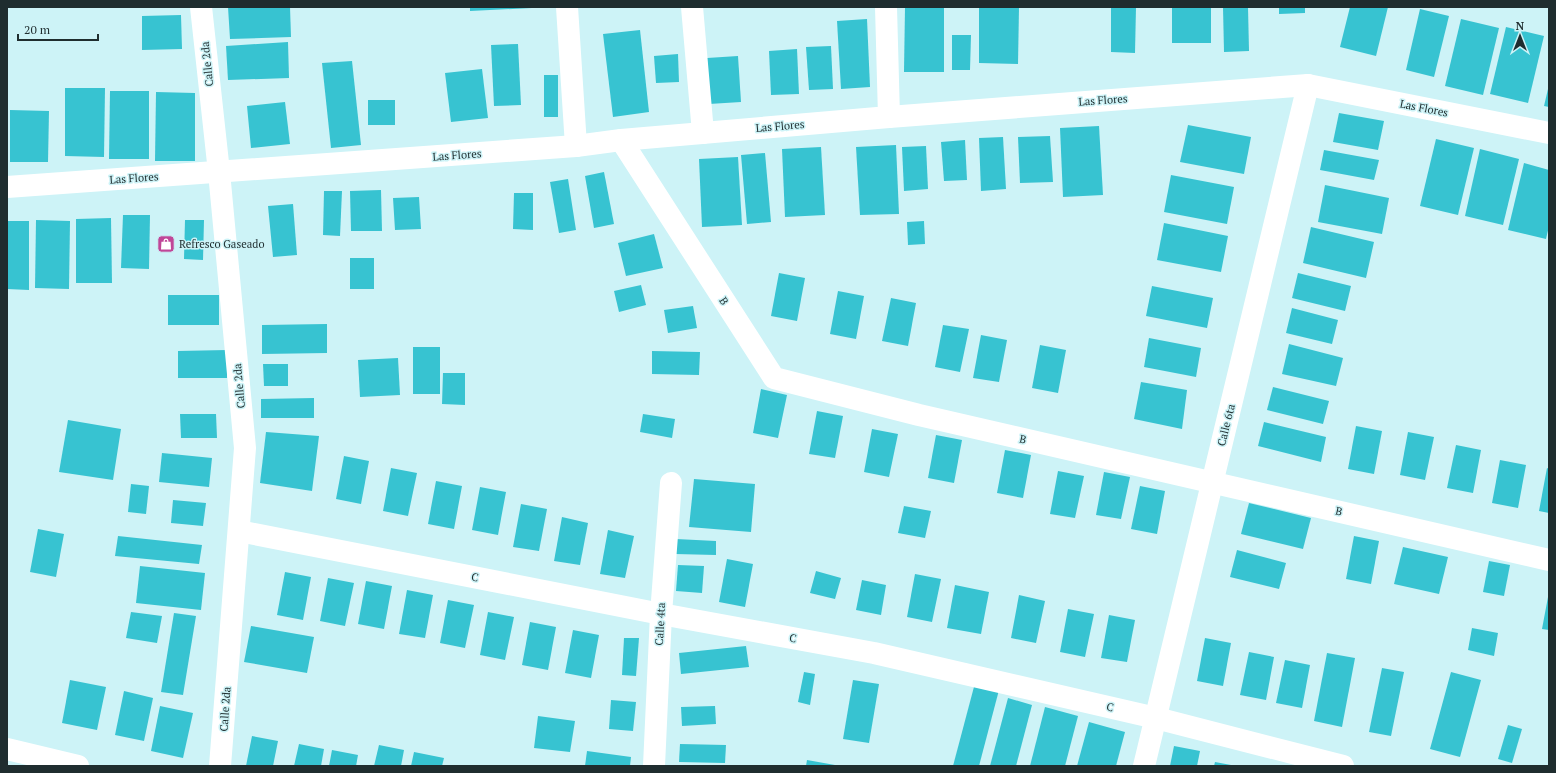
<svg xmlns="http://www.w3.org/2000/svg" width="1556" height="773" viewBox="0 0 1556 773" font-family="'PT Serif',serif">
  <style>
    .building { fill: #37c3d1 }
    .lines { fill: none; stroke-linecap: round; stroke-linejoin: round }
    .street { stroke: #fff; stroke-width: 22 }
    .labels { text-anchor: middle; stroke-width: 3; stroke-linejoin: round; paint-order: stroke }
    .street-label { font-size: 11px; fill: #1f2d2f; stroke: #cdf3f7 }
    .poi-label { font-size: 11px; fill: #1f2d2f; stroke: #cdf3f7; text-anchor: start }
  </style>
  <rect width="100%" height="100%" fill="#cdf3f7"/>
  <!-- building -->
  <g class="building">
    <polygon points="228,7 290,7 291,37 230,39"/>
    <polygon points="470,7 532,7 532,8 470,11"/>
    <polygon points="905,7 944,7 944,72 904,72"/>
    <polygon points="979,7 1019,7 1018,64 979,63"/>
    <polygon points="1111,7 1136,7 1135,53 1111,52"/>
    <rect x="1172" y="7" width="39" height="36"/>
    <polygon points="1223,7 1248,7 1249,51 1224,52"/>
    <polygon points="1279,7 1305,7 1305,13 1279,14"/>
    <polygon points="1350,7 1388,7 1376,56 1340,47"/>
    <polygon points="1420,9 1449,16 1434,77 1406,70"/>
    <polygon points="181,15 182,49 142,50 142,16"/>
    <polygon points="867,19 870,87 841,89 837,21"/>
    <polygon points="1461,19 1499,28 1483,95 1445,86"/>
    <polygon points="1506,27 1544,36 1528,103 1490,94"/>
    <polygon points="640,30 649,112 613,117 603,34"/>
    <polygon points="952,35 971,35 970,70 952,70"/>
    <polygon points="288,42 289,78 228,80 226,46"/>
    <polygon points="518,44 521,105 494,106 491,45"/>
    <polygon points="831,46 833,89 809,90 806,47"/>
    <polygon points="797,49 799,94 771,95 769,51"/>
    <polygon points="678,54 679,82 656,83 654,56"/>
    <polygon points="738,56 741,102 709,104 707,58"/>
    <polygon points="352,61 361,145 331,148 322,63"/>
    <polygon points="482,69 488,118 451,122 445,73"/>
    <rect x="544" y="75" width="14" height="42"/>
    <polygon points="65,88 105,88 104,157 65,156"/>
    <polygon points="1548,89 1549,89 1549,107 1544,106"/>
    <polygon points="110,91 149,91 149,159 109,159"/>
    <polygon points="156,92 195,93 195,161 155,161"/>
    <rect x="368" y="100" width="27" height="25"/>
    <polygon points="285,102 290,144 251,148 247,106"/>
    <polygon points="10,110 49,111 48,162 10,162"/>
    <polygon points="1339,113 1384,121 1378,150 1333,142"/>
    <polygon points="1188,125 1251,137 1244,174 1180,162"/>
    <polygon points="1099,126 1103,195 1063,197 1060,128"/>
    <polygon points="1050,136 1053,182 1020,183 1018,137"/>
    <polygon points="1003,137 1006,189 981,191 979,138"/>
    <polygon points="1436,139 1474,148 1458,215 1420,206"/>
    <polygon points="965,140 967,180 944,181 941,142"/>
    <polygon points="896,145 899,214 860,215 856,147"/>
    <polygon points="926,146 928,189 904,191 902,147"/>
    <polygon points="821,147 825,215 785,217 782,149"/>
    <polygon points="1480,149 1519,159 1503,225 1465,216"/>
    <polygon points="1324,150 1379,160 1374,180 1320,170"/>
    <polygon points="765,153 771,222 747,224 741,155"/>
    <polygon points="738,157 742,225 702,227 699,159"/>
    <polygon points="1524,163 1549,170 1549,226 1546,239 1508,230"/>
    <polygon points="604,172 614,224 594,228 585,176"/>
    <polygon points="1171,175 1234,187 1227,224 1164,212"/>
    <polygon points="568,179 576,230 559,233 550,182"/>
    <polygon points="1325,185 1389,198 1382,234 1318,222"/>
    <polygon points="381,190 382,231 351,231 350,191"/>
    <polygon points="324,191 342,191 340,236 323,235"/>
    <polygon points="514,193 533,193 533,230 513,229"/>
    <polygon points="419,197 421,229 395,230 393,198"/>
    <polygon points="293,204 297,255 273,257 268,206"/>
    <polygon points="123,215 150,215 149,269 121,268"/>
    <polygon points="111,218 112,283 76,283 76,219"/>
    <polygon points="36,220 70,221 69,289 35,288"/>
    <polygon points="185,220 204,220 203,260 184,259"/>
    <polygon points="7,221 29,221 29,290 7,289"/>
    <polygon points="924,221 925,244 908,245 907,222"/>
    <polygon points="1164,223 1228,236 1221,272 1157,260"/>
    <polygon points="1311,227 1374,242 1366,278 1303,263"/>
    <polygon points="654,234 663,268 626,276 618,243"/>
    <rect x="350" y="258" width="24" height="31"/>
    <polygon points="779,273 805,278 797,321 771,316"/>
    <polygon points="1298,273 1351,286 1345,311 1292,298"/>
    <polygon points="641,285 646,305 619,312 614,291"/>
    <polygon points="1152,286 1213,298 1207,328 1146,316"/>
    <polygon points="838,291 864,296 856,339 830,334"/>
    <rect x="168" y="295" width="51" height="30"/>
    <polygon points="891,298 916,303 908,346 882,341"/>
    <polygon points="693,306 697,328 668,333 664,310"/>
    <polygon points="1292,308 1338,320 1332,344 1286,333"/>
    <polygon points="327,324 327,353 262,354 262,325"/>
    <polygon points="943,325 969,329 960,372 935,367"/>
    <polygon points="981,335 1007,340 999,382 973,378"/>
    <polygon points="1149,338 1201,348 1196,377 1144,367"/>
    <polygon points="1289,344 1343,358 1336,386 1282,374"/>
    <polygon points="1040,345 1066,350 1058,393 1032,388"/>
    <rect x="413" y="347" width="27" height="47"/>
    <polygon points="227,350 227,378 178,378 178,351"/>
    <polygon points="652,351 700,352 699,375 652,374"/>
    <polygon points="398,358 400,395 360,397 358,360"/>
    <polygon points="263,364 288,364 288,386 264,386"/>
    <polygon points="443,373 465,373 465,405 442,404"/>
    <polygon points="1141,382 1187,390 1182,429 1134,419"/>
    <polygon points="1273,387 1329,401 1323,424 1267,410"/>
    <polygon points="761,389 787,395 778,438 753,433"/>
    <polygon points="314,398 314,418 261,418 261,399"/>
    <polygon points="817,411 843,416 835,458 809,454"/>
    <polygon points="180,414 216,414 217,438 181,438"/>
    <polygon points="643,414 675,419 672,438 640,432"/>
    <polygon points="68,420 121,429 113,480 59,472"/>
    <polygon points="1264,422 1326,437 1321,462 1258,446"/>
    <polygon points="1356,426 1382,431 1374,474 1348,469"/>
    <polygon points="872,429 898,434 889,477 864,472"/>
    <polygon points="266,432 319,436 312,491 260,483"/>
    <polygon points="1408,432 1434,437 1425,480 1400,475"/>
    <polygon points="936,435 962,440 954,483 928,478"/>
    <polygon points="1456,445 1481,450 1473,493 1447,488"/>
    <polygon points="1005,450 1031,455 1023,498 997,493"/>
    <polygon points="162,453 212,458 209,487 159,482"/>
    <polygon points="344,456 369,461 361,504 336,499"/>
    <polygon points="1500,460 1526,465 1518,508 1492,503"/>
    <polygon points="391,468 417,473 408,516 383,511"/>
    <polygon points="1547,468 1549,469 1549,513 1539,511"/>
    <polygon points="1058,471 1084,476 1075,518 1050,514"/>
    <polygon points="1104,472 1130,477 1121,519 1096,515"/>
    <polygon points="694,479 755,484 751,532 689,527"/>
    <polygon points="436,481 462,486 454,529 428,524"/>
    <polygon points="131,484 149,486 146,514 128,512"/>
    <polygon points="1140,486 1165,491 1157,534 1131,529"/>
    <polygon points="480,487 506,492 498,535 472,530"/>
    <polygon points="173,500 206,503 203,526 171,523"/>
    <polygon points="1249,503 1311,518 1303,549 1241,534"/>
    <polygon points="521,504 547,509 539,551 513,547"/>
    <polygon points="904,506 931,511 925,538 898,533"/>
    <polygon points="562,517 588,523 580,565 554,561"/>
    <polygon points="38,529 64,534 56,577 30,572"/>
    <polygon points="608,530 634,536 625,578 600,574"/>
    <polygon points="118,536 202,545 199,564 115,556"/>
    <polygon points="1354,536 1379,541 1371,584 1346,579"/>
    <polygon points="676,539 716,541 716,555 675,554"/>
    <polygon points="1403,547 1448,557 1439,594 1394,584"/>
    <polygon points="1237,550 1286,563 1279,589 1230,577"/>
    <polygon points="727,559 753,564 745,607 719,602"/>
    <polygon points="1489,561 1510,565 1504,596 1483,592"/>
    <polygon points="678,565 704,566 702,593 676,591"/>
    <polygon points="140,566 205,573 201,610 136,603"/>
    <polygon points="816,571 841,578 835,599 810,593"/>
    <polygon points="285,572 311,577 303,620 277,615"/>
    <polygon points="915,574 941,579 932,622 907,617"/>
    <polygon points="328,578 354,583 345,626 320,621"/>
    <polygon points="862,580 886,585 881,615 856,610"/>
    <polygon points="366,581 392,586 384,629 358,624"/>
    <polygon points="955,585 989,592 981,634 947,628"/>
    <polygon points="407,590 433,595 425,638 399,634"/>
    <polygon points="1019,595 1045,601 1036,643 1011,638"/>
    <polygon points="1548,597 1549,597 1549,630 1542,629"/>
    <polygon points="448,600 474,605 465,648 440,643"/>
    <polygon points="1068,609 1094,614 1085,657 1060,652"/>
    <polygon points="131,612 162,616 157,643 126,638"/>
    <polygon points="488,612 514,617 505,660 480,655"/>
    <polygon points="174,613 196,616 183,695 161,692"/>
    <polygon points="1109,615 1135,620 1127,662 1101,658"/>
    <polygon points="530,622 556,627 548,670 522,665"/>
    <polygon points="251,626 314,637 307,673 244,662"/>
    <polygon points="1472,628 1498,633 1494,656 1468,650"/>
    <polygon points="573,630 599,635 591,678 565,673"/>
    <polygon points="624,638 639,638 636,676 622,675"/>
    <polygon points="1205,638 1231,643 1223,686 1197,681"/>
    <polygon points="746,646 749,667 681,674 679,653"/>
    <polygon points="1249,652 1274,657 1266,700 1240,695"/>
    <polygon points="1327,653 1355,658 1342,727 1314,721"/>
    <polygon points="1285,660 1310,665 1302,708 1276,703"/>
    <polygon points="1382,668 1404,672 1391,736 1369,732"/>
    <polygon points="804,672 815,674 810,705 798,702"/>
    <polygon points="1451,672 1481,680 1460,757 1430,749"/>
    <polygon points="70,680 106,687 97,730 62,723"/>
    <polygon points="853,680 879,684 869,743 843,739"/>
    <polygon points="975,683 999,690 979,766 953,766"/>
    <polygon points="124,691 153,698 144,741 115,735"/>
    <polygon points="1008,698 1032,705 1016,766 990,766"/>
    <polygon points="611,700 636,702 633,731 609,729"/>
    <polygon points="160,706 193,713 183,758 151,751"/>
    <polygon points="715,706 716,724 682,726 681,707"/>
    <polygon points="1045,707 1078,716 1065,766 1030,766"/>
    <polygon points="538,716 575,721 570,752 534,748"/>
    <polygon points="1089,722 1125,732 1116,766 1077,766"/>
    <polygon points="1508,725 1522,729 1512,763 1498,759"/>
    <polygon points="252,736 278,741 273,766 246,766"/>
    <polygon points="299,744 324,749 321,766 294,766"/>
    <polygon points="680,744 726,745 725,763 679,762"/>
    <polygon points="379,745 404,750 401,766 374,766"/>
    <polygon points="1174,746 1200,751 1197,766 1170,766"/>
    <polygon points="332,750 358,755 356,766 329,766"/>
    <polygon points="587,751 631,757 630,766 585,766"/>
    <polygon points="414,752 444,758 442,766 411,766"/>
    <polygon points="807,760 835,765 835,766 806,766"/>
    <polygon points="1215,762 1231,765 1231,766 1214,766"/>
  </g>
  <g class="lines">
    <!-- street -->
    <g class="street">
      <polyline points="201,7 219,172 245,448 220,766"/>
      <polyline points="567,7 576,146"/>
      <polyline points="692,7 703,133"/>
      <polyline points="886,7 889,117"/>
      <polyline points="621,140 774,378 919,415 1549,560"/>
      <polyline points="7,187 576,146 621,140 889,117 1308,85 1549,133"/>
      <polyline points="239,531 661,614 874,653 1156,718 1343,766"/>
      <polyline points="7,749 78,766"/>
      <polyline points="654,766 661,614 671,483"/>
      <polyline points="1144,766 1308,85"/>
    </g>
  </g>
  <!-- icons -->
  <defs>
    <symbol id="shop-square" viewBox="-11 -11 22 22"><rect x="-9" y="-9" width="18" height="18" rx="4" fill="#c04698" stroke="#cdf3f7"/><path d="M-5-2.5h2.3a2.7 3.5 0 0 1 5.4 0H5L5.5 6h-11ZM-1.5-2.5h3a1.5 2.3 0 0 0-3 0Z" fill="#fff"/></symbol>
  </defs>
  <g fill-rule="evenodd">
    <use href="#shop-square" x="156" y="234" width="20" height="20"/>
  </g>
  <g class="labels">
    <!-- street labels -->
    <g class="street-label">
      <text transform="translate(207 64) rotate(-96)" y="4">Calle 2da</text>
      <text transform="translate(1103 100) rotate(-4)" y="4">Las Flores</text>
      <text transform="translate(1424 108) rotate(11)" y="4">Las Flores</text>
      <text transform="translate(780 126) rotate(-5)" y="4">Las Flores</text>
      <text transform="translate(457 155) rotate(-4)" y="4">Las Flores</text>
      <text transform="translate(134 178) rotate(-4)" y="4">Las Flores</text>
      <text transform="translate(724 301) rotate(57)" y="4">B</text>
      <text transform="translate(239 386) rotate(-95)" y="4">Calle 2da</text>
      <text transform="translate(1226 425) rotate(-76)" y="4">Calle 6ta</text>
      <text transform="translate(1023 439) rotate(13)" y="4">B</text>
      <text transform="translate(1339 511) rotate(13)" y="4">B</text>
      <text transform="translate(475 577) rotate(11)" y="4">C</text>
      <text transform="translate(660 624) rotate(-87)" y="4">Calle 4ta</text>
      <text transform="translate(793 638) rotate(11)" y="4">C</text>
      <text transform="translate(1110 707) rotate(13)" y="4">C</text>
      <text transform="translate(225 709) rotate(-86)" y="4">Calle 2da</text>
    </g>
    <!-- poi labels -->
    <g class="poi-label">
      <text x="179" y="248">Refresco Gaseado</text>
    </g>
  </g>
  <!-- border -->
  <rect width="1556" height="773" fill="none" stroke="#1f2d2f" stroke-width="16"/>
  <!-- north arrow -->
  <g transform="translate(1520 36)" stroke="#cdf3f7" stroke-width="3" paint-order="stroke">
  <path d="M0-3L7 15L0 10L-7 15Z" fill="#1f2d2f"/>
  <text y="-6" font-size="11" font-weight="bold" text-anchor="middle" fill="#1f2d2f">N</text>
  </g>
  <!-- scale -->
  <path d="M18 34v6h80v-6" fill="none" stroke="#1f2d2f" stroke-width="2"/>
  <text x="24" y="34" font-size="12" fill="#1f2d2f" stroke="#cdf3f7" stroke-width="3" paint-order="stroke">20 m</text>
</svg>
